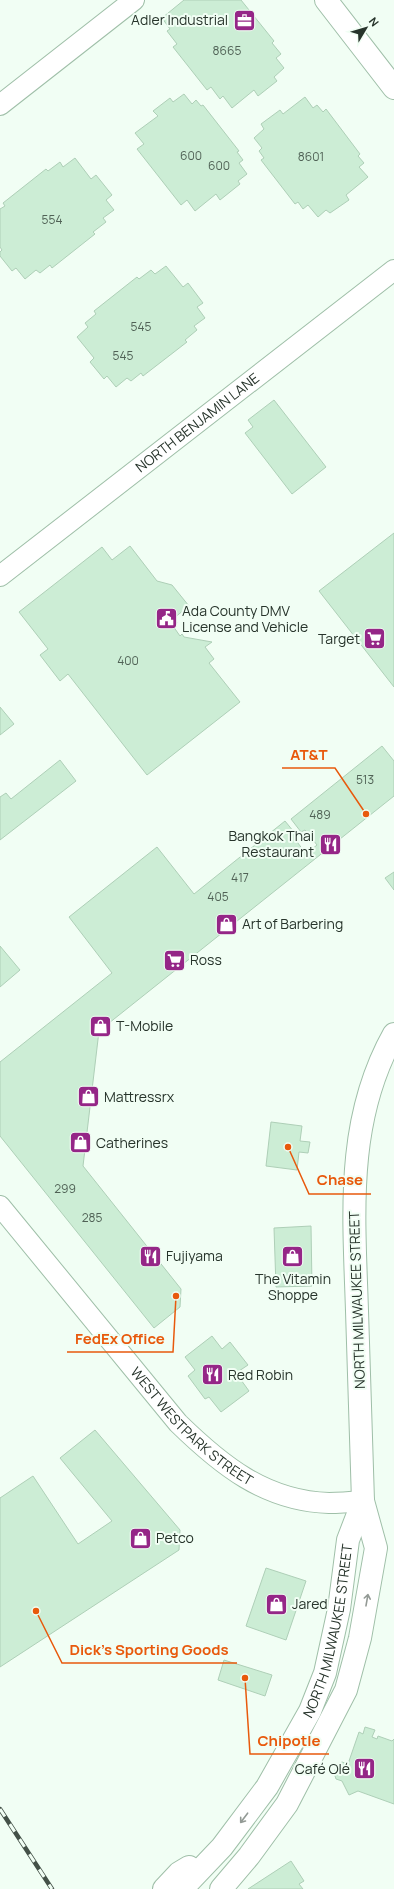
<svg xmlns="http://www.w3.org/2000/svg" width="394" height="1889" viewBox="0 0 394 1889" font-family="Manrope,sans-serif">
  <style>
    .building { fill: #ccedd5; stroke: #aecfb7 }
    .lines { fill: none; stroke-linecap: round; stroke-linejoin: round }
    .tertiary-casing { stroke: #9fbfa8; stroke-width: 22 }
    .secondary-casing { stroke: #9fbfa8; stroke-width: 24 }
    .primary-casing { stroke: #9fbfa8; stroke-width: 24 }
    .tertiary { stroke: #fff; stroke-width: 20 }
    .secondary { stroke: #fff; stroke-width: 22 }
    .primary { stroke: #fff; stroke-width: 22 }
    .rail-casing { stroke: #445148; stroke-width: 4.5 }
    .rail { stroke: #f1fef4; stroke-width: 3; stroke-dasharray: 9; stroke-linecap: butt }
    .oneway { stroke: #939a95 }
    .labels { text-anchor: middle; stroke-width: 4; stroke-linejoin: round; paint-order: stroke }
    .number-label { font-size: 12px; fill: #506256 }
    .poi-label { font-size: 14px; fill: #27342b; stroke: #f1fef4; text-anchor: start }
    .street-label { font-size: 14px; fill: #27342b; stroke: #f1fef4 }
    .leader { fill: none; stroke: #e8590c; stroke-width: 1.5 }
    .callout-dot { fill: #e8590c; stroke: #f1fef4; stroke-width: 1.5 }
    .callout-label { font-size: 15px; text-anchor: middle; font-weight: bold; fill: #e8590c; stroke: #f1fef4; stroke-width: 4; stroke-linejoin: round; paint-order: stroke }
  </style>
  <rect width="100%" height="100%" fill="#f1fef4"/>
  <!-- building -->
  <g class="building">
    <polygon points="184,0 241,0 274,41 272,43 281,54 276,58 284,68 274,77 277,81 258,96 254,90 232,108 223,96 220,99 211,87 207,90 173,47 177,44 167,31 170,29 162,18"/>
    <polygon points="184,94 192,104 196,100 201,106 203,105 239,151 237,152 243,160 239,163 247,174 238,181 240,184 220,200 216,194 195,211 187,200 181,205 137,149 144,144 135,133 158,116 153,111 170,98 173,102"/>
    <polygon points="305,97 313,108 317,105 323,112 326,109 360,154 358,156 364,163 359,167 368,177 346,195 349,200 330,213 326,210 318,217 308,205 303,209 298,202 295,204 261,160 264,158 259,151 262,148 254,138 264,129 261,124 280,110 283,114"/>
    <polygon points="75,158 91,179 96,175 112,195 106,200 114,210 103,218 106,222 93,232 95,234 52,268 50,265 40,273 36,270 25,279 16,268 12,271 0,256 0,252 2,250 0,247 0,209 5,206 3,203 46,169 48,171 60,162 63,167"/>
    <polygon points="166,266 183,287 188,283 203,303 197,307 205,318 194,326 197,330 185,340 187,342 143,376 141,373 131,381 127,378 116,387 107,376 104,379 90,362 94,358 77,337 88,327 85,323 96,314 94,311 137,277 139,279 151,270 155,274"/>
    <polygon points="274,400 326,467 292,494 245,433 253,427 248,420"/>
    <polygon points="394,533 394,687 319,591"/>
    <polygon points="130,546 157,581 172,585 189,606 174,618 177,623 173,626 180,636 182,634 184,637 212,642 205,647 214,659 209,663 240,702 147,775 68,674 60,681 40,655 48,649 19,612 102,547 112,560"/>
    <polygon points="0,707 14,724 0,735"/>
    <polygon points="382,746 394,761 394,796 99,1031 83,1166 181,1289 180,1307 154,1328 0,1136 0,1062 112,973 69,917 157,847 194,894 285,821 298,837 295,839 306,854 317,845 305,830 301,832 291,819"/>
    <polygon points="60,760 76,781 0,840 0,797 6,793 11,799"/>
    <polygon points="394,872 394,890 385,878"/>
    <polygon points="0,946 20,970 0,987"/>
    <polygon points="271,1122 302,1126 300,1141 310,1142 308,1153 299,1152 297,1170 266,1166"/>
    <polygon points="311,1226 312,1286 276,1287 274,1228"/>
    <polygon points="212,1336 222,1349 230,1342 248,1365 236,1373 249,1391 221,1412 209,1397 205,1399 188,1376 195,1370 185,1357"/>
    <polygon points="95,1430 180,1530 179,1550 0,1667 0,1498 33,1476 78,1544 112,1521 60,1458"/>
    <polygon points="266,1568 306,1581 286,1640 246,1626"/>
    <polygon points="224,1660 272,1675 265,1696 218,1680"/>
    <polygon points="365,1727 375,1730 372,1737 377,1739 378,1736 392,1741 394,1739 394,1804 358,1791 349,1795 342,1781 336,1779 334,1773 337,1765 342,1762 348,1764 359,1732 363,1734"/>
    <polygon points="291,1861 304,1881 299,1884 303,1889 248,1889"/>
  </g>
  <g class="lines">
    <defs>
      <g id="tertiary">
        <polyline points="0,105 134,0"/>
        <path id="s1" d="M0 576 394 270"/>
        <path id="s2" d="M0 1206 178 1423C221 1465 265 1501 329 1503 340 1503 352 1502 363 1501"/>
      </g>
      <polyline id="secondary" points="326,0 394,88"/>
      <g id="primary">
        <polyline points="164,1889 179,1873 189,1867"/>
        <path id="s3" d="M182 1889 222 1847 267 1787 310 1711 325 1673 339 1609 348 1540 363 1501"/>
        <path d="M221 1889 249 1856 287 1804 346 1690 360 1638 376 1548 363 1501C361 1438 359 1374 357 1311 354 1215 345 1121 394 1034"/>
      </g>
    </defs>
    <!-- tertiary casing -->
    <use href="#tertiary" class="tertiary-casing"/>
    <!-- secondary casing -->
    <use href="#secondary" class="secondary-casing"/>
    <!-- primary casing -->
    <use href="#primary" class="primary-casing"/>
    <!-- tertiary -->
    <use href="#tertiary" class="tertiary"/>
    <!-- secondary -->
    <use href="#secondary" class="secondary"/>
    <!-- primary -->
    <use href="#primary" class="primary"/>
    <defs>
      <polyline id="rail" points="0,1809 52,1889"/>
    </defs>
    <!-- rail casing -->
    <use href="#rail" class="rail-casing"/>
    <!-- rail -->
    <use href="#rail" class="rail"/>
  </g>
  <!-- one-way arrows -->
  <defs><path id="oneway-shaft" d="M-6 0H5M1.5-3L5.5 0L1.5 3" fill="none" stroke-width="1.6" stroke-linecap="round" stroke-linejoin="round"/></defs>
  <g class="oneway">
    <use href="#oneway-shaft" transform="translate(367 1600) rotate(-80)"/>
    <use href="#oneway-shaft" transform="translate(244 1818) rotate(127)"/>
  </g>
  <!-- icons -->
  <defs>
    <symbol id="office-square" viewBox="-11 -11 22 22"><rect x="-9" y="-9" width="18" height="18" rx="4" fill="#952687" stroke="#f1fef4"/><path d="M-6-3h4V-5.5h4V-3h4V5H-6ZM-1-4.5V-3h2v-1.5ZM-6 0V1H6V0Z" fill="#fff"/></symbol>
    <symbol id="civic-square" viewBox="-11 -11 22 22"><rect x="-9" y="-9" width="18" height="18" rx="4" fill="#952687" stroke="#f1fef4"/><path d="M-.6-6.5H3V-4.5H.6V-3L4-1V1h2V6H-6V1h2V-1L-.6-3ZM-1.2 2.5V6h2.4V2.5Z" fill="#fff"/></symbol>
    <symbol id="supermarket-square" viewBox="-11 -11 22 22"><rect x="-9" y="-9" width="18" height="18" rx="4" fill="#952687" stroke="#f1fef4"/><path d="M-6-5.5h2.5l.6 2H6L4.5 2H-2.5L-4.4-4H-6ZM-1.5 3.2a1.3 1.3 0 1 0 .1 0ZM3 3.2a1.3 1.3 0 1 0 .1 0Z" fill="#fff"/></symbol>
    <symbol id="restaurant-square" viewBox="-11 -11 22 22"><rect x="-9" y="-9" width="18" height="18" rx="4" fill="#952687" stroke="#f1fef4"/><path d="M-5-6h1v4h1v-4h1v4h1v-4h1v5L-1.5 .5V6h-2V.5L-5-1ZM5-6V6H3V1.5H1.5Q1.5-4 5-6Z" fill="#fff"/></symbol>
    <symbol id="shop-square" viewBox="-11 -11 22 22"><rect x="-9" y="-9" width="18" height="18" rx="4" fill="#952687" stroke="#f1fef4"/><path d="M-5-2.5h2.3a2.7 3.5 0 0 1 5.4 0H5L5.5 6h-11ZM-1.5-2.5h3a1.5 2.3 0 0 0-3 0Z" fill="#fff"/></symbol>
  </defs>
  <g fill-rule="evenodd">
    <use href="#office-square" x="232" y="8" width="25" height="25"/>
    <use href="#civic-square" x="154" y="606" width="25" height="25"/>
    <use href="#supermarket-square" x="362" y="626" width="25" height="25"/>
    <use href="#restaurant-square" x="318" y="832" width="25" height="25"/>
    <use href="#shop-square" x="214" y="912" width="25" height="25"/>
    <use href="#supermarket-square" x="162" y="948" width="25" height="25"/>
    <use href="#shop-square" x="88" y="1014" width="25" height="25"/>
    <use href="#shop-square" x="76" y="1084" width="25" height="25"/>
    <use href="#shop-square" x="68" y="1130" width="25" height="25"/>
    <use href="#restaurant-square" x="138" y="1244" width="25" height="25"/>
    <use href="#shop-square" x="280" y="1244" width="25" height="25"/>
    <use href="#restaurant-square" x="200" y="1362" width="25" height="25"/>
    <use href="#shop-square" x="128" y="1526" width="25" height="25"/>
    <use href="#shop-square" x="264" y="1592" width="25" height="25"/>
    <use href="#restaurant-square" x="352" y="1756" width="25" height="25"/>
  </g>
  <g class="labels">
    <!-- number labels -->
    <g class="number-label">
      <text x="227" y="55">8665</text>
      <text x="191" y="160">600</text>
      <text x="311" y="161">8601</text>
      <text x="219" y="170">600</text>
      <text x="52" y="224">554</text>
      <text x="141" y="331">545</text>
      <text x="123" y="360">545</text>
      <text x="128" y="665">400</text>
      <text x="365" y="784">513</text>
      <text x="320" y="819">489</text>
      <text x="240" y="882">417</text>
      <text x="218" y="901">405</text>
      <text x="65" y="1193">299</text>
      <text x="92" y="1222">285</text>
    </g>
    <!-- poi labels -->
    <g class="poi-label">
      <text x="228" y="25" text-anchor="end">Adler Industrial</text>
      <text x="182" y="616">Ada County DMV<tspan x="182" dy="16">License and Vehicle</tspan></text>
      <text x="360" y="644" text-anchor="end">Target</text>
      <text x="314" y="841" text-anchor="end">Bangkok Thai<tspan x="314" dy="16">Restaurant</tspan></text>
      <text x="242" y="929">Art of Barbering</text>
      <text x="190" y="965">Ross</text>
      <text x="116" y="1031">T-Mobile</text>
      <text x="104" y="1102">Mattressrx</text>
      <text x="96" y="1148">Catherines</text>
      <text x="166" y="1261">Fujiyama</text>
      <text x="293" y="1284" text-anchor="middle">The Vitamin<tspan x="293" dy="16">Shoppe</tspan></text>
      <text x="228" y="1380">Red Robin</text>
      <text x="156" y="1543">Petco</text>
      <text x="292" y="1609">Jared</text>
      <text x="350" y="1774" text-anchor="end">Café Olé</text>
    </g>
    <!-- street labels -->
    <g class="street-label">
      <text dy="5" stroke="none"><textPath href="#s1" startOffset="250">NORTH BENJAMIN LANE</textPath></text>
      <text transform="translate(357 1300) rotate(-92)" y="5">NORTH MILWAUKEE STREET</text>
      <text dy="5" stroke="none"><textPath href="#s2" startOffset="293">WEST WESTPARK STREET</textPath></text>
      <text dy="5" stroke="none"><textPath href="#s3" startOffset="303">NORTH MILWAUKEE STREET</textPath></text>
    </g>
  </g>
  <!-- callouts -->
  <path class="leader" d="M366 814L335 768H282M288 1147L309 1194H371M176 1296L173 1352H67M36 1611L62 1663H237M245 1678L250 1754H329"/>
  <g class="callout-dot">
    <circle cx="366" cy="814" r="4"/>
    <circle cx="288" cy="1147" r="4"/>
    <circle cx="176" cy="1296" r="4"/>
    <circle cx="36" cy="1611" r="4"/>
    <circle cx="245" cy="1678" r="4"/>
  </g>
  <g class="callout-label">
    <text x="309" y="760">AT&amp;T</text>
    <text x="340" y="1185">Chase</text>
    <text x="120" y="1344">FedEx Office</text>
    <text x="149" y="1655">Dick's Sporting Goods</text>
    <text x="289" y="1746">Chipotle</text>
  </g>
  <!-- north arrow -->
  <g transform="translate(366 28) rotate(52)" stroke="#f1fef4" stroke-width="3" paint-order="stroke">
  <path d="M0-3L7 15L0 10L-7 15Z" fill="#27342b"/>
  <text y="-6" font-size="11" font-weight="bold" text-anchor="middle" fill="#27342b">N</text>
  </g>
</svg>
